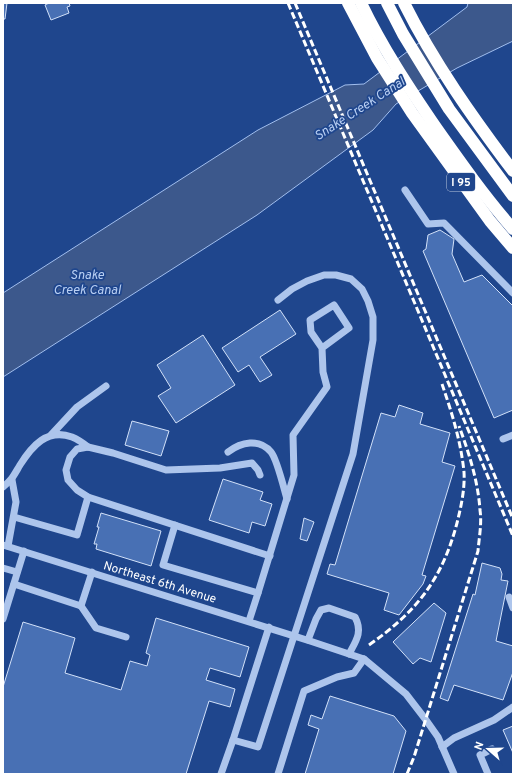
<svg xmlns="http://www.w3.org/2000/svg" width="516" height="777" viewBox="0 0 516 777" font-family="Overpass,sans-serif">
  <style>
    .water { fill: #3c588c; stroke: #a1beee }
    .building { fill: #4870b4; stroke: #d2e1f9 }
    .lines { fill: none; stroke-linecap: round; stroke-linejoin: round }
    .minor { stroke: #adc5ec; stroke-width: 7 }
    .highway { stroke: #fff; stroke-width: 12 }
    .rail { stroke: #fff; stroke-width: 3; stroke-dasharray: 7 3; stroke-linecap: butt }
    .labels { text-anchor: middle; stroke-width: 3.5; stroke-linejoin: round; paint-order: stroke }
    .shield { fill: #1f468d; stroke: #bcc8dd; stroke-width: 1 }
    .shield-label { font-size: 11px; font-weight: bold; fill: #fff }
    .street-label { font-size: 12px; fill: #fff; stroke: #1f468d }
    .water-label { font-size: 13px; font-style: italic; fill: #b9cff3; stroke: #1f468d }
  </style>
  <rect width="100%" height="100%" fill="#1f468d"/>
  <!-- water -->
  <polygon class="water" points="468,3 513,3 513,41 457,68 396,104 373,130 257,215 3,377 3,293 258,130 345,85 364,84 467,7"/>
  <!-- building -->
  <g class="building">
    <polygon points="3,3 7,3 5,19 3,19"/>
    <polygon points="49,3 69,3 70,6 67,7 69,13 51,20 45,5"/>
    <polygon points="440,230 454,239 452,254 464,282 482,275 513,306 513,410 494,418 423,251 426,249 428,235"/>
    <polygon points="280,310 296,334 260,357 272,375 260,382 249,365 238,372 222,348"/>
    <polygon points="203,335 235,385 176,423 158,396 171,388 157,365"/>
    <polygon points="399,405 423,413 420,424 450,433 442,462 455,466 422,575 426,576 423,584 399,615 384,610 389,593 327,574 330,564 335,565 381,413 395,417"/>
    <polygon points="132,421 169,431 161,456 125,445"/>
    <polygon points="223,479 263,492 260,500 272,504 265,526 252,522 249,533 209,520"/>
    <polygon points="101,513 161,531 151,566 96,549 97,544 94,544 99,527 97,527"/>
    <polygon points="304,518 314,522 307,541 300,539"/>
    <polygon points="482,563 500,568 502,574 501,580 508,581 496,641 513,646 513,672 503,700 454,685 448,701 440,698 473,594 475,595"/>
    <polygon points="434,603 446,613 431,662 420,658 413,664 393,642"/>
    <polygon points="156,618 249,647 240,677 210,668 206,680 235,689 230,707 209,701 186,774 3,774 3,687 23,622 75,638 65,673 121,690 130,661 147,666 150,655 146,653"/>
    <polygon points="330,696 394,716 406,731 393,774 305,774 319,729 308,725 311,715 322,719"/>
    <polygon points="513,726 513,753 503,730"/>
  </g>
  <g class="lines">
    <!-- minor -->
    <g class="minor">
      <polyline points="405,190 428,224 444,223 513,293"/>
      <polyline points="51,435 77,407 106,386"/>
      <polyline points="503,439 513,435"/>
      <path d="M228 452C241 442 259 438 271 452 277 459 284 489 287 499"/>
      <polyline points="260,475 258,470 252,463 220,468 166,470 113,453 88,447 77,449 70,457 66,470 68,480 77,490 88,497 270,556"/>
      <path d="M3 487C12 480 14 475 20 465 32 446 47 428 72 437 77 439 83 443 88 447"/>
      <polyline points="14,517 77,535 88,497"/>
      <polyline points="175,525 163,565 258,593 249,621"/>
      <polyline points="3,545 310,641 364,659 406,694 426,720 438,737 454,774"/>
      <polyline points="8,546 16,502 12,480"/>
      <polyline points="3,568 17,572"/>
      <polyline points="14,584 81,606 92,572"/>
      <polyline points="258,593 294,475 293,435 327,387 323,372 322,348 349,328 334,305 310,320 311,332 322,348"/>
      <polyline points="509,597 513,608"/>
      <polyline points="81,606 96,628 126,637"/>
      <polyline points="3,619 24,551"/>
      <polyline points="269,627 233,740 258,747 353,454 373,340 373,317 368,301 362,289 351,279 336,275 324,275 307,281 292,289 278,300"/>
      <path d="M308 640 316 619 321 610 329 608 355 617C363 632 356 641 349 654"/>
      <polyline points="442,747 454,738 494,720 513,707"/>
      <polyline points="221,774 233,740"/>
      <polyline points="278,774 304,691 337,677 354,673 364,659"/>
      <polyline points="488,774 480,755 492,749"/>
    </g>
    <!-- highway -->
    <g class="highway">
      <polyline points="348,3 377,58 412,113 490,221 513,248"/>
      <path d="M361 3C382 47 409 88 437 129 461 163 485 197 513 229"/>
      <polyline points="387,3 403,34 449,109 513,196"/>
      <path d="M404 3C434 63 473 118 513 171"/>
    </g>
    <!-- rail -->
    <g class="rail">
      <polyline points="288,3 513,536"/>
      <polyline points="295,3 513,519"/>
      <path d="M369 645C416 612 442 580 457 523 461 507 465 489 464 472 461 442 452 413 442 384"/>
      <path d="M407 774 414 757 478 551C479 538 482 524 480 510 478 481 469 453 459 426"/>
    </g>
  </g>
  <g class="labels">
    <!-- shield labels -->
    <rect class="shield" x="447" y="173" width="28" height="18" rx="3"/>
    <g class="shield-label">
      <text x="461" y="186">I 95</text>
    </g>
    <!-- street labels -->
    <g class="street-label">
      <text transform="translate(160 582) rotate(17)" y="4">Northeast 6th Avenue</text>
    </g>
    <!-- water labels -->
    <g class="water-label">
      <text transform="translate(359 108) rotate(-33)" y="5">Snake Creek Canal</text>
      <text x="87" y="279">Snake<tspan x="87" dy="15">Creek Canal</tspan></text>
    </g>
  </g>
  <!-- border -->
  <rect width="516" height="777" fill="none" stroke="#ffffff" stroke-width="8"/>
  <!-- north arrow -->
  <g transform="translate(488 749) rotate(290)" stroke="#1f468d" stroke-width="3" paint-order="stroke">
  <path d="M0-3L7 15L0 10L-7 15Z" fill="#ffffff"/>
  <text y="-6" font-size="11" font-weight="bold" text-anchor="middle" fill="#ffffff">N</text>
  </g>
</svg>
